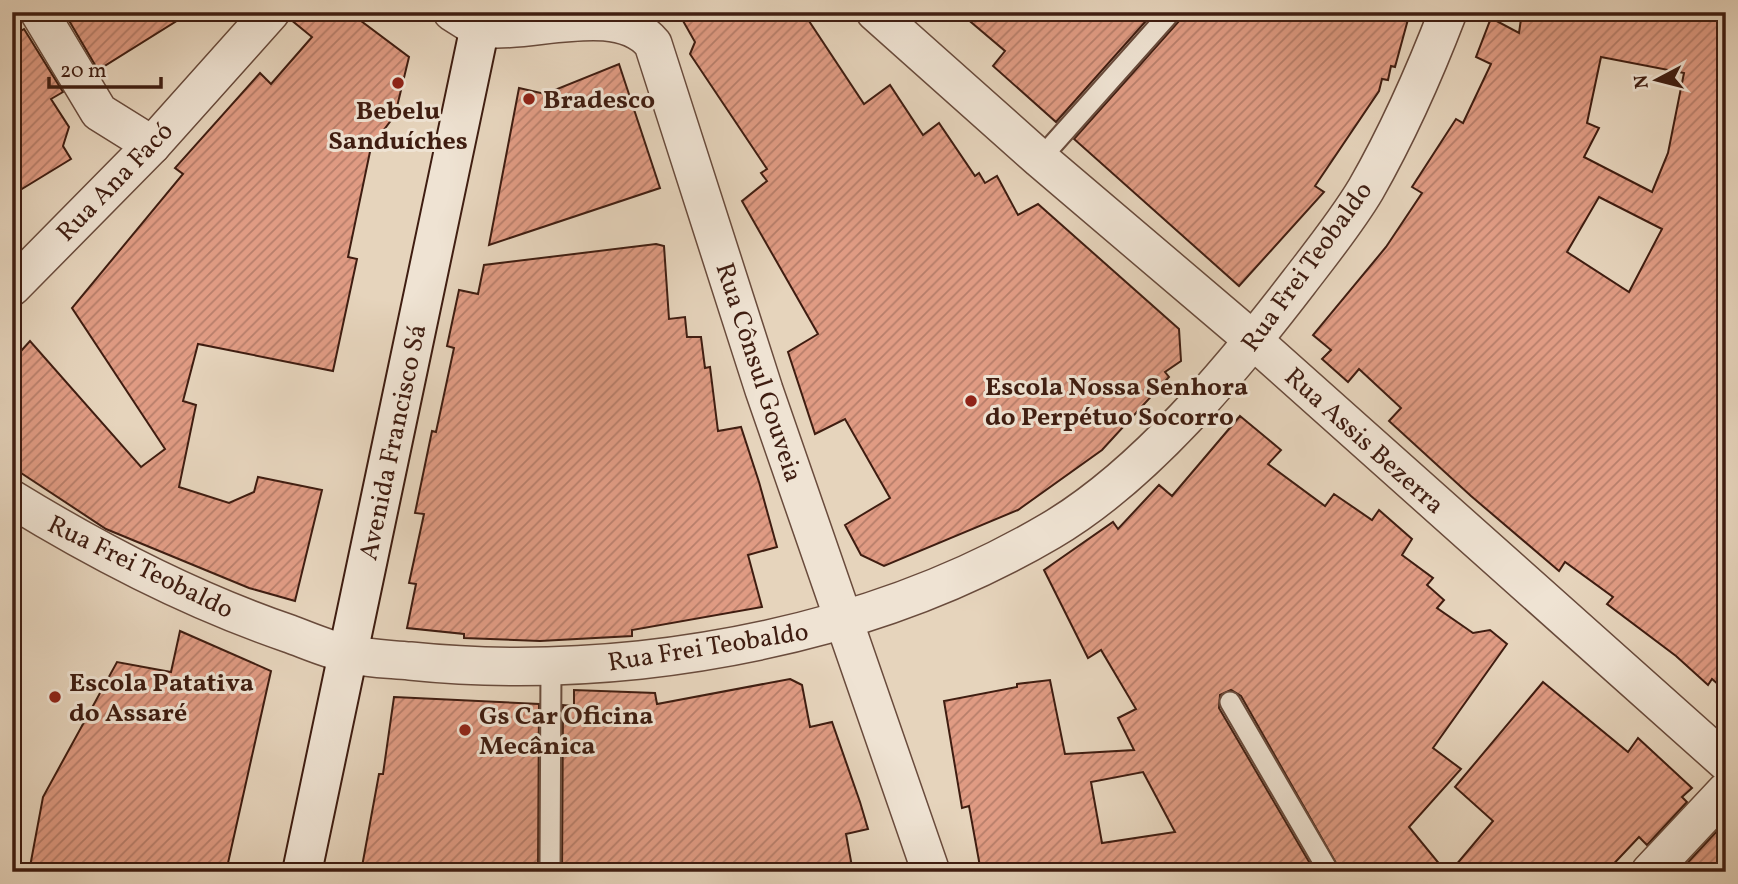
<svg xmlns="http://www.w3.org/2000/svg" width="1738" height="884" viewBox="0 0 1738 884" font-family="Vollkorn,serif">
  <style>
    .building { fill: url(#building-hatch); stroke: #3f1d11; stroke-width: 2; fill-rule: evenodd }
    .lines { fill: none; stroke-linecap: round; stroke-linejoin: round }
    .service-casing { stroke: #694b3c; stroke-width: 23 }
    .minor-casing { stroke: #694b3c; stroke-width: 40 }
    .secondary-casing { stroke: #3f1d11; stroke-width: 42 }
    .service { stroke: #efe3d3; stroke-width: 19 }
    .minor { stroke: #efe3d3; stroke-width: 37 }
    .secondary { stroke: #efe3d3; stroke-width: 38 }
    .poi-dot { fill: #8f2418; stroke: #efe3d3; stroke-width: 2.5 }
    .labels { text-anchor: middle; stroke-width: 6; stroke-linejoin: round; paint-order: stroke }
    .poi-label { font-size: 26px; font-weight: bold; fill: #3f1d11; stroke: #efe3d3; text-anchor: start }
    .street-label { font-size: 26px; fill: #3f1d11; stroke: #efe3d3 }
  </style>
  <defs>
    <pattern id="building-hatch" width="6" height="6" patternUnits="userSpaceOnUse" patternTransform="scale(1.75)"><rect width="6" height="6" fill="#e09b83"/><path d="M-1 1l2-2M0 6l6-6M5 7l2-2" fill="none" stroke="#b77e6a"/></pattern>
  </defs>
  <rect width="100%" height="100%" fill="#e6d4bc"/>
  <filter id="stains"><feTurbulence type="fractalNoise" baseFrequency=".00286" numOctaves="4"/><feColorMatrix values="0 0 0 0 .2 0 0 0 0 .09 0 0 0 0 .02 0 0 0 .5 -.17"/></filter>
  <radialGradient id="worn" r=".72"><stop offset=".6" stop-color="#630" stop-opacity="0"/><stop offset="1" stop-color="#630" stop-opacity=".3"/></radialGradient>
  <!-- building -->
  <g class="building">
    <polygon points="64,12 191,12 98,70"/>
    <polygon points="291,12 349,12 409,57 395,115 371,147 348,257 357,259 333,371 198,344 183,401 196,405 179,487 229,503 254,492 258,477 322,490 295,601 249,588 106,529 12,467 12,361 30,341 141,467 165,449 72,308 183,174 175,168 260,73 271,84 312,37 290,19"/>
    <polygon points="678,12 803,12 864,104 890,85 923,135 939,123 975,176 979,173 985,183 997,176 1018,215 1038,204 1179,329 1181,361 1165,372 1169,377 1102,450 1018,510 884,566 861,555 845,525 890,498 845,419 815,434 788,352 818,334 742,201 767,181 761,173 767,169 690,54 695,42"/>
    <polygon points="959,12 1154,12 1056,122 993,66 1005,51"/>
    <polygon points="1183,12 1410,12 1395,67 1391,66 1388,80 1382,79 1379,91 1315,186 1324,192 1239,286 1074,139 1180,20"/>
    <path d="M1522 12H1726V691L1712 679 1708 685 1676 656 1607 604 1613 597 1565 562 1559 571 1471 496 1389 421 1401 408 1359 369 1348 382 1322 359 1331 350 1313 335 1386 247 1422 193 1412 187 1456 119 1463 123 1491 64 1476 57 1491 18 1519 33ZM1601 57 1684 73 1668 153 1652 192 1584 157 1599 128 1587 123ZM1599 197 1662 229 1629 292 1567 252Z"/>
    <polygon points="24,29 63,92 51,99 69,127 63,146 71,159 12,195 12,36"/>
    <polygon points="619,64 660,188 489,245 519,88 545,94"/>
    <polygon points="656,244 664,246 669,319 685,317 687,337 701,337 705,368 710,367 718,431 741,427 759,482 777,547 748,555 762,607 632,630 632,636 540,641 464,638 464,634 407,628 416,584 409,583 424,514 415,513 432,431 436,432 454,348 447,346 459,290 478,294 484,265"/>
    <path d="M1240 416 1281 450 1268 464 1325 506 1334 494 1372 520 1379 510 1412 539 1402 555 1433 578 1427 585 1444 600 1437 608 1473 633 1490 630 1507 644 1433 748 1461 769 1409 827 1446 872H1341L1241 696 1231 690 1220 695 1219 708 1315 872H981L969 806 962 808 944 701 1017 687V684L1050 680 1065 754 1134 750 1118 718 1136 709 1101 650 1088 658 1044 570 1113 522 1118 529 1159 485 1172 496ZM1143 772 1175 832 1102 843 1091 782Z"/>
    <polygon points="180,631 271,671 226,872 106,872 72,868 71,872 29,872 43,797 117,662 171,672"/>
    <polygon points="790,679 802,685 810,727 832,722 860,802 868,829 846,834 853,872 562,872 563,705 574,706 574,690 655,693 657,704"/>
    <polygon points="1543,682 1628,752 1638,738 1692,788 1682,797 1687,802 1647,845 1639,837 1606,872 1450,872 1493,821 1455,787"/>
    <polygon points="394,697 539,704 538,872 361,872 379,774 383,774"/>
    <polygon points="1718,830 1726,838 1726,872 1679,872"/>
  </g>
  <g class="lines">
    <defs>
      <g id="service">
        <polyline points="1040,159 1171,12"/>
        <polyline points="1230,702 1329,872"/>
        <polyline points="550,872 551,667"/>
      </g>
      <g id="minor">
        <polyline points="39,12 99,112 152,145"/>
        <path d="M452 12C460 17 472 26 481 28 531 35 618 0 653 44L764 390 931 872"/>
        <polyline points="875,12 1040,159 1254,341 1726,762"/>
        <polyline points="12,287 152,145 271,12"/>
        <path d="M12 499C100 553 193 601 290 634 309 641 329 650 349 654 369 659 390 659 410 661 487 669 563 668 640 660 784 644 924 605 1050 531 1144 476 1233 368 1299 282 1322 252 1347 221 1366 189 1398 133 1425 72 1448 12"/>
        <polyline points="1650,872 1726,791"/>
      </g>
      <polyline id="secondary" points="302,872 483,12"/>
    </defs>
    <!-- service casing -->
    <use href="#service" class="service-casing"/>
    <!-- minor casing -->
    <use href="#minor" class="minor-casing"/>
    <!-- secondary casing -->
    <use href="#secondary" class="secondary-casing"/>
    <!-- service -->
    <use href="#service" class="service"/>
    <!-- minor -->
    <use href="#minor" class="minor"/>
    <!-- secondary -->
    <use href="#secondary" class="secondary"/>
  </g>
  <!-- markers -->
  <g class="poi-dot">
    <circle cx="398" cy="83" r="7"/>
    <circle cx="529" cy="99" r="7"/>
    <circle cx="971" cy="401" r="7"/>
    <circle cx="55" cy="697" r="7"/>
    <circle cx="465" cy="730" r="7"/>
  </g>
  <g class="labels">
    <!-- poi labels -->
    <g class="poi-label">
      <text x="543" y="108">Bradesco</text>
      <text x="398" y="119" text-anchor="middle">Bebelu<tspan x="398" dy="30">Sanduíches</tspan></text>
      <text x="985" y="395">Escola Nossa Senhora<tspan x="985" dy="30">do Perpétuo Socorro</tspan></text>
      <text x="69" y="691">Escola Patativa<tspan x="69" dy="30">do Assaré</tspan></text>
      <text x="479" y="724">Gs Car Oficina<tspan x="479" dy="30">Mecânica</tspan></text>
    </g>
    <!-- street labels -->
    <g class="street-label">
      <text transform="translate(114 181) rotate(-46)" y="9">Rua Ana Facó</text>
      <text transform="translate(1306 266) rotate(-54)" y="9">Rua Frei Teobaldo</text>
      <text transform="translate(760 372) rotate(72)" y="9">Rua Cônsul Gouveia</text>
      <text transform="translate(1365 440) rotate(42)" y="9">Rua Assis Bezerra</text>
      <text transform="translate(392 442) rotate(-78)" y="9">Avenida Francisco Sá</text>
      <text transform="translate(141 566) rotate(26)" y="9">Rua Frei Teobaldo</text>
      <text transform="translate(708 646) rotate(-9)" y="9">Rua Frei Teobaldo</text>
    </g>
  </g>
  <!-- margin -->
  <rect width="1738" height="884" fill="none" stroke="#e6d4bc" stroke-width="42"/>
  <rect x="14" y="14" width="1710" height="856" fill="none" stroke="#3f1d11" stroke-width="3.5"/>
  <rect x="21" y="21" width="1696" height="842" fill="none" stroke="#3f1d11" stroke-width="2"/>
  <!-- north arrow -->
  <g transform="translate(1657 80) rotate(263)" stroke="#efe3d3" stroke-width="5" paint-order="stroke">
  <path d="M0-5L12 26L0 18L-12 26Z" fill="#3f1d11"/>
  <text y="-10" font-size="19" font-weight="bold" text-anchor="middle" fill="#3f1d11">N</text>
  </g>
  <!-- scale -->
  <path d="M49 77v10h112v-10" fill="none" stroke="#3f1d11" stroke-width="3.5"/>
  <text x="60" y="77" font-size="21" fill="#3f1d11" stroke="#efe3d3" stroke-width="5" paint-order="stroke">20 m</text>
  <rect width="100%" height="100%" filter="url(#stains)"/>
  <rect width="100%" height="100%" fill="url(#worn)"/>
</svg>
